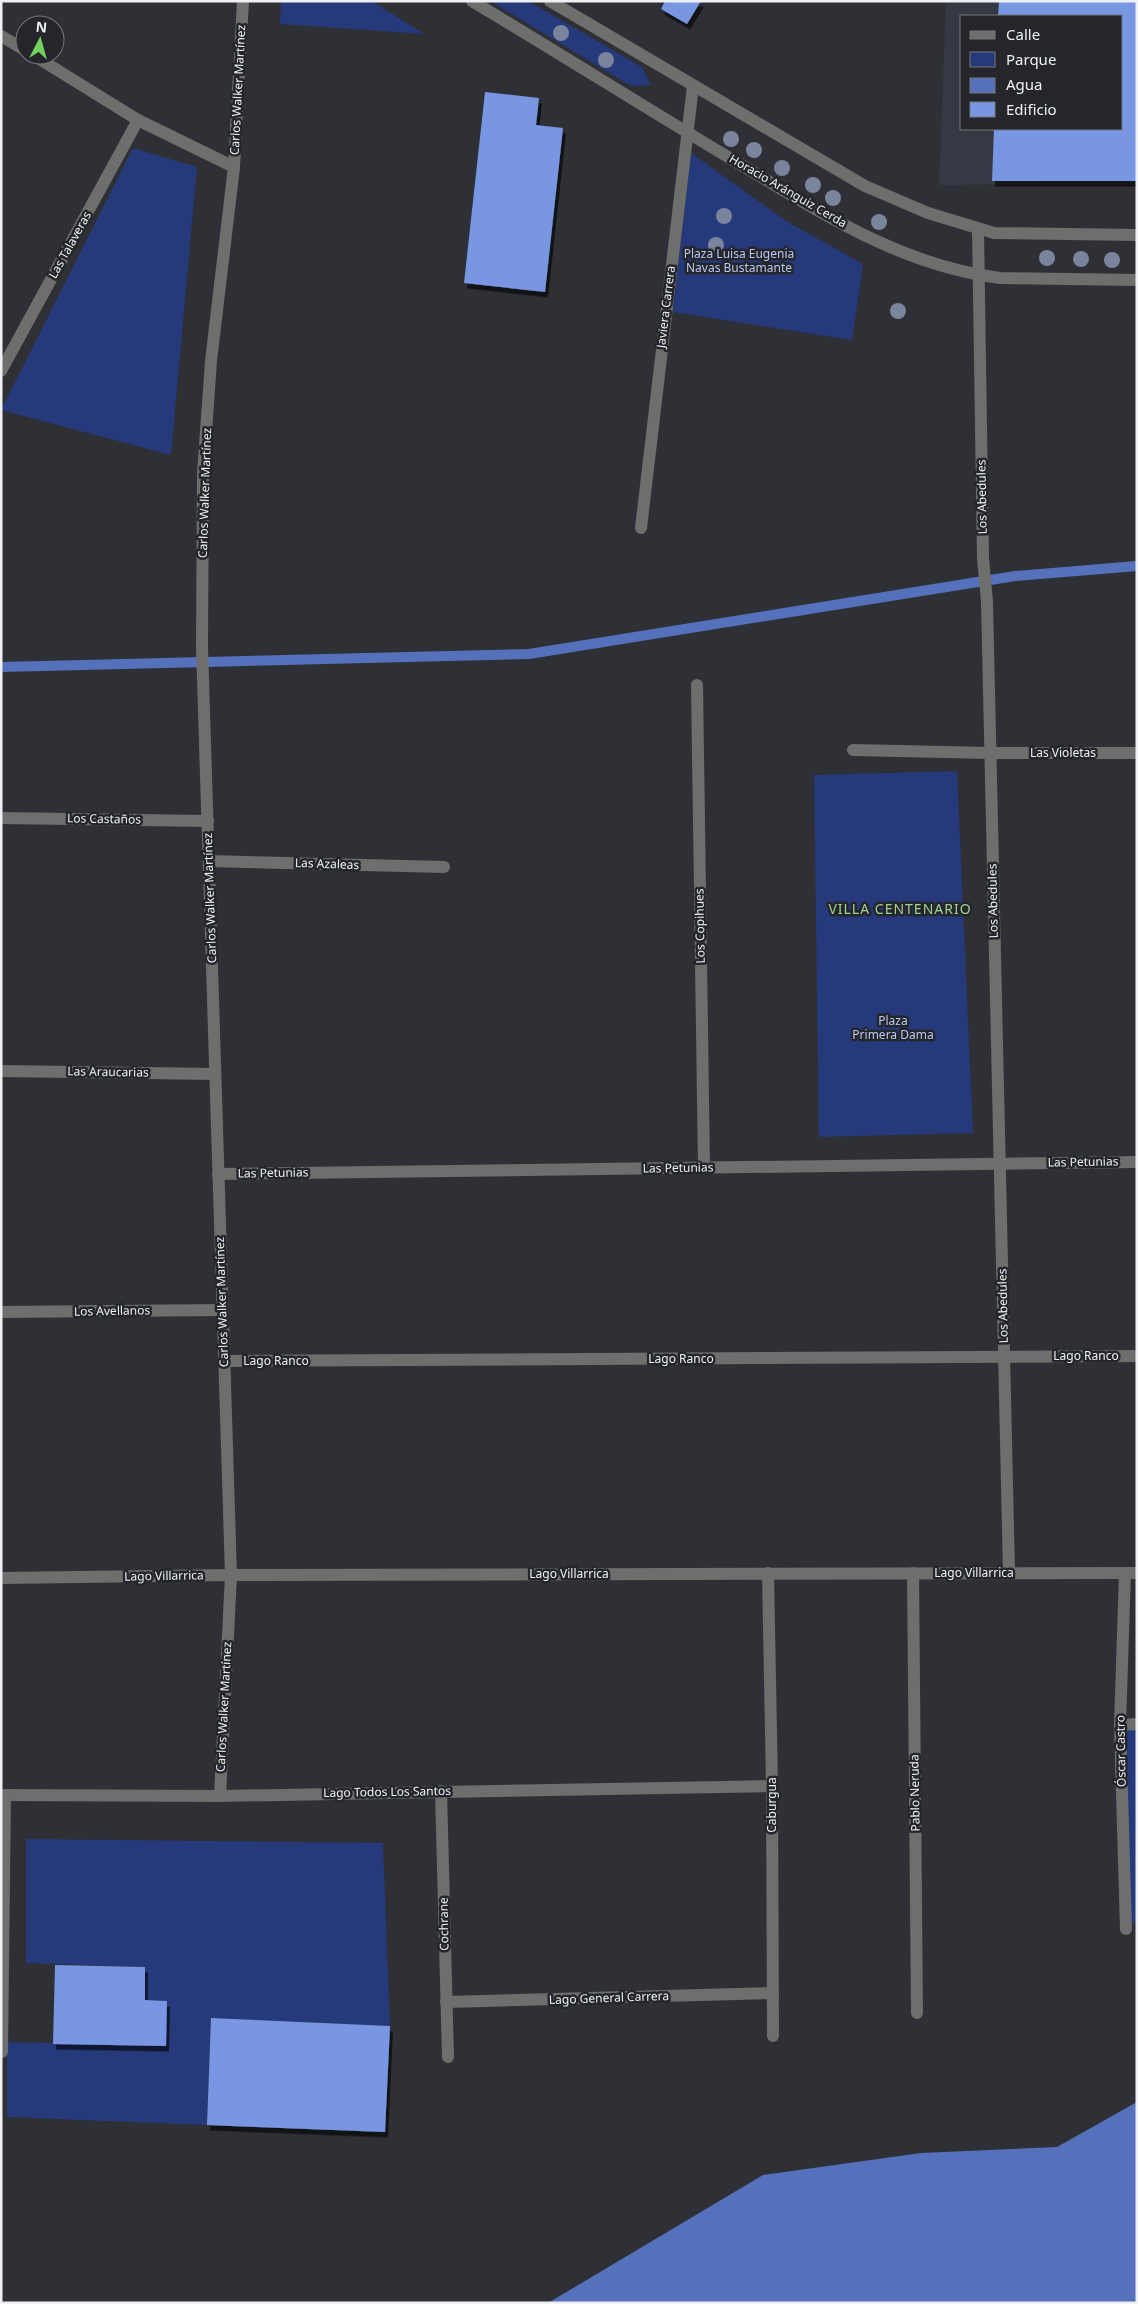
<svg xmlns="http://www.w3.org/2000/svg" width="1138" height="2304" viewBox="0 0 1138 2304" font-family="'Noto Sans',sans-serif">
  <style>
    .built { fill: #343944; fill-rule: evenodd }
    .green { fill: #25397b }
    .water { fill: #5671bb }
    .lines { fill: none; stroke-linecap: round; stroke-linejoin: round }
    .stream { stroke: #5671bb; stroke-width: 10 }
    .building { fill: #7996e3; filter: url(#shadow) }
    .minor { stroke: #6d6f6d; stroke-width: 12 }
    .tree { fill: #7a849c }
    .labels { text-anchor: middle; stroke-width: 5; stroke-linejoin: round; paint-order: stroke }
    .street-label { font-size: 12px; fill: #eef0f4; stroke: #24262b }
    .park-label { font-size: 12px; fill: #b8c8f1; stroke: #24262b }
    .neighbourhood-label { font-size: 14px; letter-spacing: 1px; fill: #9fd294; stroke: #24262b }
  </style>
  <defs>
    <filter id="shadow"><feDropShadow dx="3" dy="5.5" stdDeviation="0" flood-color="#0009"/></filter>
  </defs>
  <rect width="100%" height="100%" fill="#2e3035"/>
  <!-- built -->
  <path class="built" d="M946 1H1137V183L939 185ZM962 16H1122V129H962Z"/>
  <!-- green -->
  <g class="green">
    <polygon points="281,1 372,1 424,34 280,24"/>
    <polygon points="490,1 528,1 642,67 651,85 631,86"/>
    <polygon points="133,148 197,167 171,455 1,410"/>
    <polygon points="691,153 786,221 863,264 852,340 673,312"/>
    <polygon points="957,771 973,1133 819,1137 814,775"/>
    <polygon points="1137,1724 1137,1920 1126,1929 1120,1725"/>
    <polygon points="26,1839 383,1843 390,2026 211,2018 207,2125 7,2117 7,2042 166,2046 167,2001 145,2000 145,1967 26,1963"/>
  </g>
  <!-- water -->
  <polygon class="water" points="1137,2102 1137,2303 548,2303 763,2175 921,2153 1057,2147"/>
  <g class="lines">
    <!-- stream -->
    <polyline class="stream" points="1,667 529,654 1015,576 1137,566"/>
  </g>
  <!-- building -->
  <g class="building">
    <polygon points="665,1 701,1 687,24 661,9"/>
    <polygon points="999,1 1137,1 1137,181 992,181 994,129 1122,129 1122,16 998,16"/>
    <polygon points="485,92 539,98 536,125 563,128 545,292 464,283"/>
    <polygon points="55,1965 145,1967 145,2000 167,2001 166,2046 53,2044"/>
    <polygon points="211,2018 390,2026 385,2132 207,2125"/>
  </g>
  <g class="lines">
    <!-- minor -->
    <g class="minor">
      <path d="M472 1C559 53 646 108 733 160 819 211 898 265 1000 278L1137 280"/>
      <polyline points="550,1 865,186 928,213 994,233 1137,235"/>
      <polyline points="1,36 25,50"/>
      <polyline points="33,55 138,120 234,167"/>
      <polyline points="978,230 983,558 987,602 1009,1573"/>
      <polyline points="1,371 138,120"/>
      <polyline points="641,528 693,86"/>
      <polyline points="697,685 704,1167"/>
      <polyline points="853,750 990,753 1137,753"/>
      <polyline points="1,818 208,821"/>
      <polyline points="209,861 444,867"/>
      <polyline points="1,1071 215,1074"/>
      <polyline points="218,1174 1137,1162"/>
      <polyline points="1,1312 223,1310"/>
      <polyline points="224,1361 1137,1356"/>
      <polyline points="768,1573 772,1786 773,2036"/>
      <polyline points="913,1573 917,2013"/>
      <polyline points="1125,1573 1120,1725 1126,1929"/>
      <polyline points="1,1578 231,1575 1137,1573"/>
      <polyline points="1120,1725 1137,1724"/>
      <polyline points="441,1791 448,2057"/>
      <polyline points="1,1795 220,1796 772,1786"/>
      <polyline points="220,1796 231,1575 202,647 203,474 211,361 234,167 243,1"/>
      <polyline points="446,2002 773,1993"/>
      <polyline points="2,2052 5,1795"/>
    </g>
  </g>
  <!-- trees -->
  <g class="tree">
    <circle cx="561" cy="33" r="8"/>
    <circle cx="606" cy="60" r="8"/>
    <circle cx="731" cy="139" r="8"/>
    <circle cx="754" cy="150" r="8"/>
    <circle cx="782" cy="168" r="8"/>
    <circle cx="813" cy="185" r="8"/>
    <circle cx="833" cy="198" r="8"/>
    <circle cx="724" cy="216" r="8"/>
    <circle cx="879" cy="222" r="8"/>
    <circle cx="716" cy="245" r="8"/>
    <circle cx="1047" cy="258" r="8"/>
    <circle cx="1081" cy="259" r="8"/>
    <circle cx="1112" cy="260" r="8"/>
    <circle cx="898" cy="311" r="8"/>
  </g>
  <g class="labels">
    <!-- street labels -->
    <g class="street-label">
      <text transform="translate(238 90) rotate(-87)" y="4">Carlos Walker Martínez</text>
      <text transform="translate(788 191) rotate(30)" y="4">Horacio Aránguiz Cerda</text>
      <text transform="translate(70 245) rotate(-61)" y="4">Las Talaveras</text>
      <text transform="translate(666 307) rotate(-83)" y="4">Javiera Carrera</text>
      <text transform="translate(205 493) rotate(-88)" y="4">Carlos Walker Martínez</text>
      <text transform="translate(982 497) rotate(-91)" y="4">Los Abedules</text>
      <text x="1063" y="757">Las Violetas</text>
      <text transform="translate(104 819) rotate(1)" y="4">Los Castaños</text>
      <text transform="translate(327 864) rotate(2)" y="4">Las Azaleas</text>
      <text transform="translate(210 898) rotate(-92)" y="4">Carlos Walker Martínez</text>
      <text transform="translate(993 901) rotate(-91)" y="4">Los Abedules</text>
      <text transform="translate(700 926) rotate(-91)" y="4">Los Copihues</text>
      <text transform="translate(108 1072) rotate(1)" y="4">Las Araucarias</text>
      <text transform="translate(1083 1162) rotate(-1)" y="4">Las Petunias</text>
      <text transform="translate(678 1168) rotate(-1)" y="4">Las Petunias</text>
      <text transform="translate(273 1173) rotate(-1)" y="4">Las Petunias</text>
      <text transform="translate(222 1302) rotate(-92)" y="4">Carlos Walker Martínez</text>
      <text transform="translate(1003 1306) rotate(-91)" y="4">Los Abedules</text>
      <text transform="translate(112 1311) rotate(-1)" y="4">Los Avellanos</text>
      <text x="1086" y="1360">Lago Ranco</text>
      <text x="681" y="1363">Lago Ranco</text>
      <text x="276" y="1365">Lago Ranco</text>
      <text x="974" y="1577">Lago Villarrica</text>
      <text x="569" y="1578">Lago Villarrica</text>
      <text transform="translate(164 1576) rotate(-1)" y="4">Lago Villarrica</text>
      <text transform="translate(224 1707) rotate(-87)" y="4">Carlos Walker Martínez</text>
      <text transform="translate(1121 1751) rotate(-91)" y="4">Óscar Castro</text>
      <text transform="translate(387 1792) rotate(-1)" y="4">Lago Todos Los Santos</text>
      <text transform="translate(915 1793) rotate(-91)" y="4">Pablo Neruda</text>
      <text transform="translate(772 1805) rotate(-90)" y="4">Caburgua</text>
      <text transform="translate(444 1924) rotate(-91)" y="4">Cochrane</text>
      <text transform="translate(609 1998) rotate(-2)" y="4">Lago General Carrera</text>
    </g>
    <!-- park labels -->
    <g class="park-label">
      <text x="739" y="258">Plaza Luisa Eugenia<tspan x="739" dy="14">Navas Bustamante</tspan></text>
      <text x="893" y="1025">Plaza<tspan x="893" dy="14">Primera Dama</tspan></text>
    </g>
    <!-- neighbourhood labels -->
    <g class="neighbourhood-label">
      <text x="900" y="914">VILLA CENTENARIO</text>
    </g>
  </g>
  <!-- border -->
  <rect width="1138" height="2304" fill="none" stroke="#eef0f4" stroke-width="5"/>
  <!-- legend -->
  <rect x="960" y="15" width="162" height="115" fill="#24262b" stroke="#75777b"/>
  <rect x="970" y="31" width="25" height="8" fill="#6d6f6d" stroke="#75777b"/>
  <text x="1006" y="40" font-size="15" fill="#eef0f4">Calle</text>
  <rect x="970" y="52" width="25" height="15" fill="#25397b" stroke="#75777b"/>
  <text x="1006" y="65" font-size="15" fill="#eef0f4">Parque</text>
  <rect x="970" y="78" width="25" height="15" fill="#5671bb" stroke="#75777b"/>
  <text x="1006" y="90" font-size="15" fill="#eef0f4">Agua</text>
  <rect x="970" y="102" width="25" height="15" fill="#7996e3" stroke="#75777b"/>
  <text x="1006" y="115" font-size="15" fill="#eef0f4">Edificio</text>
  <!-- north arrow -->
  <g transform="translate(40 40) rotate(6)"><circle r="24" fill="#24262b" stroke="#75777b"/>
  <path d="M0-4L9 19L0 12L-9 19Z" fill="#72d25d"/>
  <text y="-8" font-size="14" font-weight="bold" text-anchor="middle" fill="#eef0f4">N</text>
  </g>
</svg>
